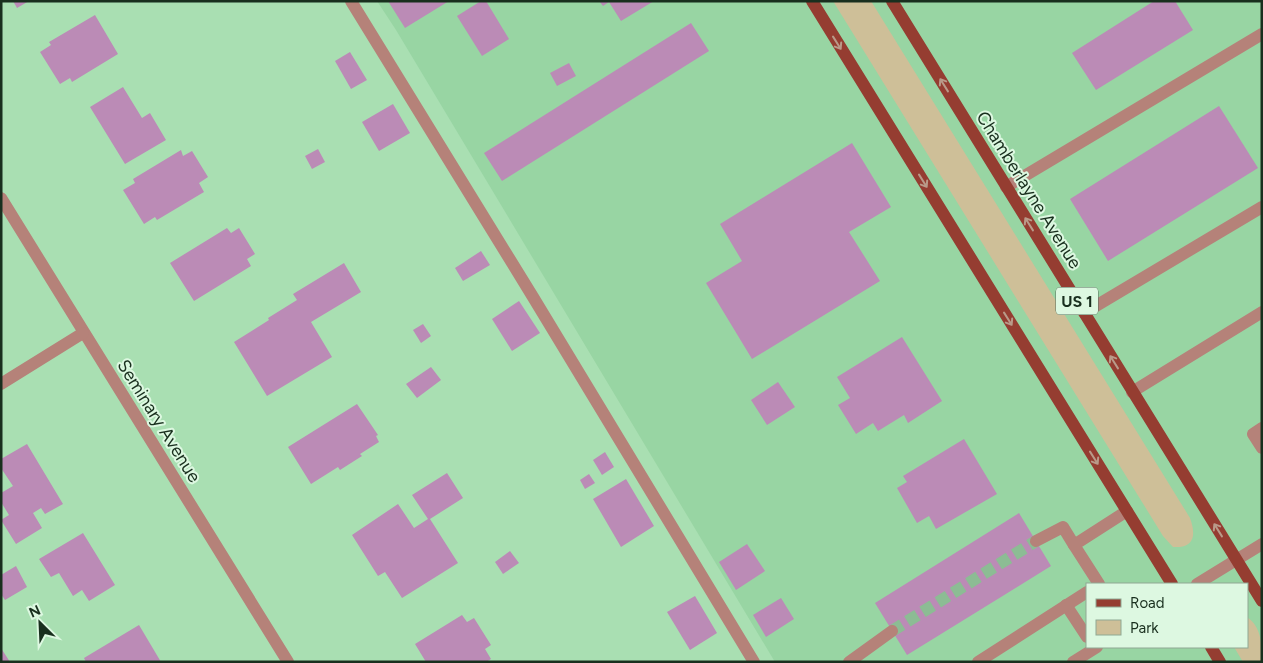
<svg xmlns="http://www.w3.org/2000/svg" width="1263" height="663" viewBox="0 0 1263 663" font-family="Figtree,sans-serif">
  <style>
    .built { fill: #98d5a3; fill-rule: evenodd }
    .green { fill: #cebf98 }
    .building { fill: #bb8bb6 }
    .lines { fill: none; stroke-linecap: round; stroke-linejoin: round }
    .minor-tunnel { stroke: #8cbc94; stroke-width: 12; stroke-dasharray: 12 6; stroke-linecap: butt }
    .minor { stroke: #b58279; stroke-width: 12 }
    .major { stroke: #953d31; stroke-width: 12 }
    .oneway { stroke: #b99a89 }
    .labels { text-anchor: middle; stroke-width: 4; stroke-linejoin: round; paint-order: stroke }
    .shield { fill: #ddf8e1; stroke: #546b58; stroke-width: 1 }
    .shield-label { font-size: 16px; font-weight: bold; fill: #192f1e }
    .street-label { font-size: 18px; fill: #192f1e; stroke: #ddf8e1 }
  </style>
  <rect width="100%" height="100%" fill="#a9dfb2"/>
  <!-- built -->
  <path class="built" d="M377 1H1260L1262 4V662H775L396 30ZM1087 584H1247V647H1087Z"/>
  <!-- green -->
  <g class="green">
    <path d="M833 1H871L1190 518C1196 535 1195 548 1173 547L1163 536Z"/>
    <path d="M1247 617C1262 627 1262 646 1262 662H1243L1234 647H1247Z"/>
  </g>
  <!-- building -->
  <g class="building">
    <polygon points="13,1 29,1 17,8"/>
    <polygon points="388,1 449,1 405,28"/>
    <polygon points="481,1 486,1 509,39 482,56 457,16"/>
    <polygon points="599,1 654,1 621,21 609,2 603,6"/>
    <polygon points="1154,1 1175,1 1193,30 1096,90 1072,53"/>
    <polygon points="95,15 118,54 72,82 70,78 60,84 40,52 51,45 49,42"/>
    <polygon points="691,23 709,51 502,181 484,153"/>
    <polygon points="350,52 367,80 351,89 335,61"/>
    <polygon points="569,63 576,76 557,86 550,73"/>
    <polygon points="123,87 142,118 150,113 166,140 125,164 90,107"/>
    <polygon points="393,104 410,133 379,151 362,122"/>
    <polygon points="1219,106 1258,168 1108,261 1070,199"/>
    <polygon points="852,143 891,207 849,232 880,281 752,359 706,283 742,261 720,224"/>
    <polygon points="318,149 325,162 312,169 305,156"/>
    <polygon points="181,150 183,156 192,151 208,177 199,183 204,192 157,220 155,217 144,224 123,190 135,183 133,179"/>
    <polygon points="227,228 231,233 239,228 255,254 247,259 251,266 194,301 170,263"/>
    <polygon points="481,251 490,265 463,281 455,268"/>
    <polygon points="344,263 361,292 311,322 332,357 267,396 234,342 269,320 268,318 297,300 293,294"/>
    <polygon points="519,301 540,333 512,351 492,319"/>
    <polygon points="423,324 431,336 421,343 413,330"/>
    <polygon points="902,337 942,401 908,423 904,415 878,431 873,423 856,434 838,405 850,398 837,377"/>
    <polygon points="431,367 441,380 417,398 406,384"/>
    <polygon points="778,382 795,407 767,425 751,400"/>
    <polygon points="357,404 378,435 376,436 379,442 360,454 362,456 340,470 338,467 311,484 288,447"/>
    <polygon points="964,439 997,494 936,529 929,516 917,523 897,488 907,482 903,476"/>
    <polygon points="27,444 63,504 45,514 41,508 33,513 42,528 16,544 1,520 9,515 1,502 1,493 13,486 1,468 1,459"/>
    <polygon points="605,452 614,467 602,475 593,460"/>
    <polygon points="447,473 463,498 430,519 458,563 402,598 385,572 378,576 352,535 398,504 414,528 428,519 412,495"/>
    <polygon points="589,474 595,483 585,489 580,480"/>
    <polygon points="626,479 654,526 621,547 593,499"/>
    <polygon points="1019,513 1051,566 907,655 875,603"/>
    <polygon points="83,533 115,585 89,601 82,590 73,596 59,573 51,577 39,559"/>
    <polygon points="747,544 765,571 736,590 719,562"/>
    <polygon points="510,551 519,563 503,574 495,562"/>
    <polygon points="16,566 27,587 5,600 1,594 1,575"/>
    <polygon points="695,596 717,633 690,650 667,612"/>
    <polygon points="781,598 794,619 766,637 753,615"/>
    <polygon points="462,615 467,622 474,618 491,645 485,649 491,659 486,662 426,662 415,644"/>
    <polygon points="139,625 161,662 86,662 84,658"/>
    <polygon points="1,648 10,662 1,662"/>
  </g>
  <g class="lines">
    <!-- minor-tunnel -->
    <polyline class="minor-tunnel" points="892,631 1036,541"/>
    <!-- minor -->
    <g class="minor">
      <polyline points="351,1 533,297 754,662"/>
      <polyline points="1006,187 1262,34"/>
      <polyline points="1,198 288,662"/>
      <polyline points="1084,313 1262,207"/>
      <polyline points="1,384 83,333"/>
      <polyline points="1132,392 1262,312"/>
      <polyline points="1262,428 1253,434 1262,448"/>
      <polyline points="1036,541 1063,527 1074,545"/>
      <polyline points="1099,584 1074,545 1127,511"/>
      <polyline points="1197,584 1262,544"/>
      <polyline points="1066,605 1087,637"/>
      <polyline points="849,662 892,631"/>
      <polyline points="978,662 1087,592"/>
      <polyline points="1073,662 1097,647"/>
    </g>
    <!-- major -->
    <g class="major">
      <polyline points="812,1 1172,584"/>
      <polyline points="892,1 1262,601"/>
      <polyline points="1211,647 1220,662"/>
    </g>
  </g>
  <!-- one-way arrows -->
  <defs><path id="oneway-shaft" d="M-6 0H5M1.5-3L5.5 0L1.5 3" fill="none" stroke-width="1.6" stroke-linecap="round" stroke-linejoin="round" transform="scale(1.25)"/></defs>
  <g class="oneway">
    <use href="#oneway-shaft" transform="translate(837 43) rotate(58)"/>
    <use href="#oneway-shaft" transform="translate(944 85) rotate(-122)"/>
    <use href="#oneway-shaft" transform="translate(923 181) rotate(58)"/>
    <use href="#oneway-shaft" transform="translate(1029 224) rotate(-122)"/>
    <use href="#oneway-shaft" transform="translate(1008 319) rotate(58)"/>
    <use href="#oneway-shaft" transform="translate(1114 362) rotate(-122)"/>
    <use href="#oneway-shaft" transform="translate(1094 458) rotate(58)"/>
    <use href="#oneway-shaft" transform="translate(1218 530) rotate(-122)"/>
  </g>
  <g class="labels">
    <!-- shield labels -->
    <rect class="shield" x="1056" y="287.5" width="42" height="27" rx="4"/>
    <g class="shield-label">
      <text x="1077" y="307">US 1</text>
    </g>
    <!-- street labels -->
    <g class="street-label">
      <text transform="translate(1029 190) rotate(58)" y="6">Chamberlayne Avenue</text>
      <text transform="translate(159 421) rotate(58)" y="6">Seminary Avenue</text>
    </g>
  </g>
  <!-- border -->
  <rect width="1263" height="663" fill="none" stroke="#192f1e" stroke-width="5"/>
  <!-- legend -->
  <rect x="1086" y="583" width="162" height="65" fill="#ddf8e1" stroke="#8fa893"/>
  <rect x="1096" y="599" width="25" height="8" fill="#953d31" stroke="#8fa893"/>
  <text x="1130" y="608" font-size="15" fill="#192f1e">Road</text>
  <rect x="1096" y="620" width="25" height="15" fill="#cebf98" stroke="#8fa893"/>
  <text x="1130" y="633" font-size="15" fill="#192f1e">Park</text>
  <!-- north arrow -->
  <g transform="translate(40 623) rotate(336)" stroke="#ddf8e1" stroke-width="4" paint-order="stroke">
  <path d="M0-4L9 19L0 12L-9 19Z" fill="#192f1e"/>
  <text y="-8" font-size="14" font-weight="bold" text-anchor="middle" fill="#192f1e">N</text>
  </g>
</svg>
